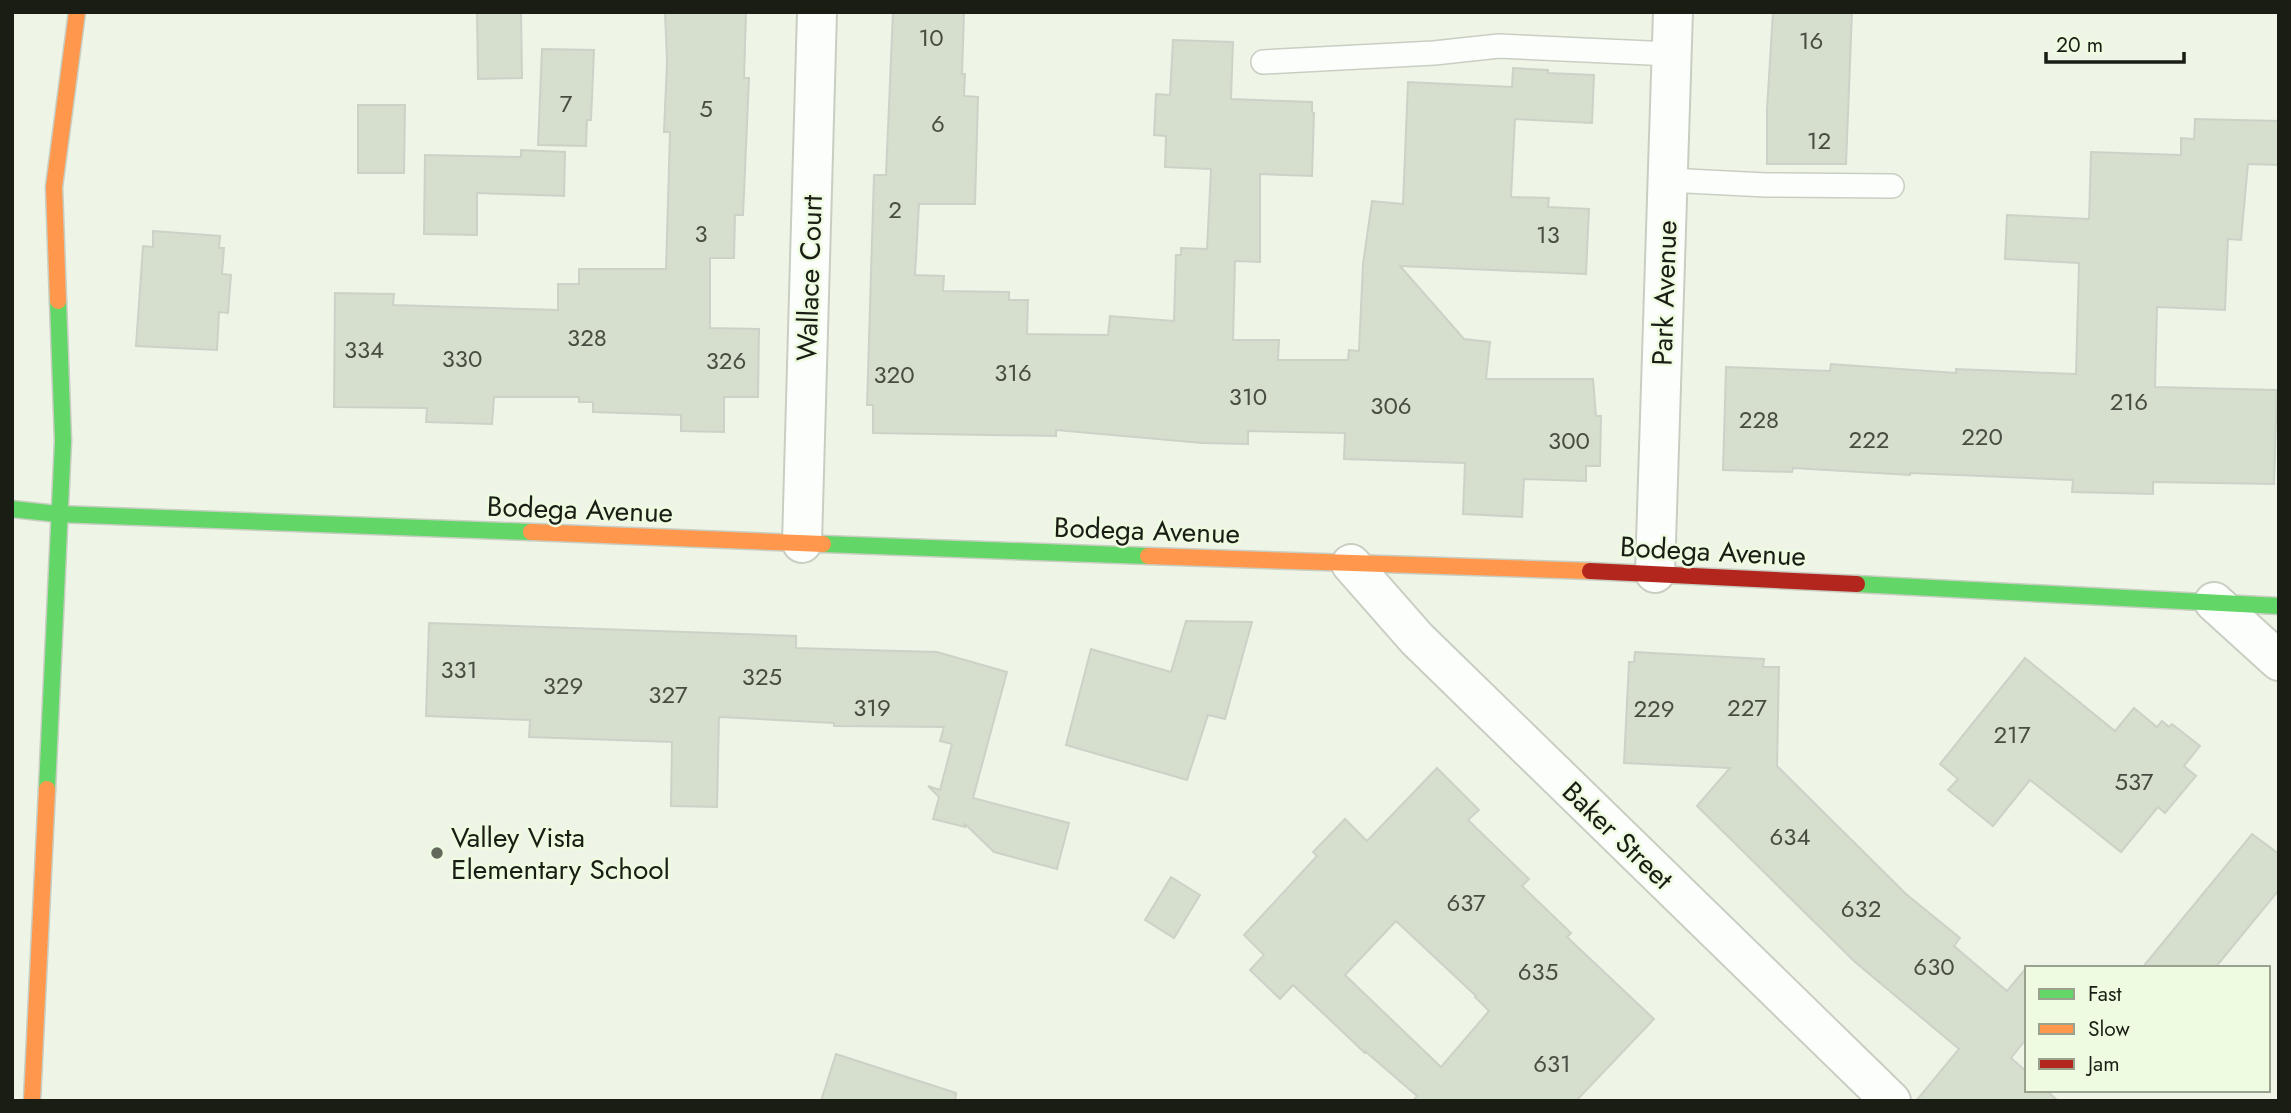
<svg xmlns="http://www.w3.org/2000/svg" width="2291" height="1113" viewBox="0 0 2291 1113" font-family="Jost,sans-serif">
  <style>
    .building { fill: #d6dece; stroke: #cdd2c8; stroke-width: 2; fill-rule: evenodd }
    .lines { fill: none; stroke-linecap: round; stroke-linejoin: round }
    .lane-casing { stroke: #c9cec3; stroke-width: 26 }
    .street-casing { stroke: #c9cec3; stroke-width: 42 }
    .fast-casing { stroke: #c9cec3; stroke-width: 19 }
    .slow-casing { stroke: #c9cec3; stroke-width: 19 }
    .jam-casing { stroke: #c9cec3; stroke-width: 19 }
    .lane { stroke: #fcfefb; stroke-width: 23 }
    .street { stroke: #fcfefb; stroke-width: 38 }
    .fast { stroke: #63d668; stroke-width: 16 }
    .slow { stroke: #ff974d; stroke-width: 16 }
    .jam { stroke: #b3261e; stroke-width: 16 }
    .poi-dot { fill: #64695e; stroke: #eefbe1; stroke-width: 2.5 }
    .labels { text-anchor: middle; stroke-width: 5; stroke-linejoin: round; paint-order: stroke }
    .number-label { font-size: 24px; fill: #484d42 }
    .street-label { font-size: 28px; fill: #191d14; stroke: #eefbe1 }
    .poi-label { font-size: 28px; fill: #191d14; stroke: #eefbe1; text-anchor: start }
  </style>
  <rect width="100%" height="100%" fill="#eef5e7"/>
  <!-- building -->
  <g class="building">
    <polygon points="477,12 521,12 522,78 478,79"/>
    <polygon points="665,12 746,12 744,78 749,78 743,215 735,215 734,258 710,258 710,328 759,329 758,397 724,397 724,432 681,431 681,415 593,412 593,402 579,402 579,397 494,397 492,424 426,422 427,408 334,407 335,293 394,294 393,305 558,310 558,284 579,284 579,269 666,269 670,132 664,132 667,61"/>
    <polygon points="893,12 964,12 962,74 965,74 964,96 978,97 975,204 919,204 915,275 944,276 943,291 1009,292 1009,300 1028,300 1027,334 1108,335 1110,316 1174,321 1176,255 1181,255 1181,248 1207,249 1211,169 1165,167 1166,136 1154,135 1156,94 1170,95 1173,40 1233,42 1231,99 1312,102 1312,112 1314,113 1312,176 1260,174 1260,262 1235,261 1233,340 1279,340 1278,360 1348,360 1349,350 1359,351 1363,264 1372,201 1403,204 1408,82 1512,87 1513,68 1548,70 1548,73 1594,75 1592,123 1515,119 1511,197 1549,198 1548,207 1589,209 1586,274 1400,266 1464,339 1490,342 1486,379 1593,379 1596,416 1601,416 1600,466 1586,466 1586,481 1524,479 1522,517 1463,514 1465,463 1344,459 1345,433 1248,431 1248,444 1202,443 1056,430 1056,436 873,433 873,405 867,405 874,175 886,175"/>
    <polygon points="1773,12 1852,12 1846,164 1767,164 1767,109"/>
    <polygon points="542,49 594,50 591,120 587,120 586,146 538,145"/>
    <polygon points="358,105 405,105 404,173 358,173"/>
    <polygon points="2195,119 2279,121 2279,165 2248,164 2241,240 2228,239 2225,310 2157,307 2155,387 2277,390 2274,484 2153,482 2153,494 2072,492 2073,480 1910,473 1910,475 1793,468 1792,472 1723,470 1726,367 1830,371 1831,364 1956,373 1956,369 2076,374 2079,263 2005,259 2007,215 2089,219 2091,152 2181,155 2181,138 2194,139"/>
    <polygon points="521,150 565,152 564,196 477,193 477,235 424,234 425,155 521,157"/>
    <polygon points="153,231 220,236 219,248 224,248 222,274 231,275 228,313 219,312 217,350 136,346 143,246 153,247"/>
    <polygon points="1186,621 1252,622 1225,719 1208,715 1187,780 1066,745 1091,649 1171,672"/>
    <polygon points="429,623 796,636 796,648 937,652 1007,672 973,798 1069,823 1057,869 994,852 965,824 965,827 933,819 939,797 928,786 940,790 952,744 940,741 944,727 834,726 834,723 719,717 717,807 671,806 672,742 529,737 530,720 426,716"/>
    <polygon points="1635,652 1764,659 1763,667 1779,667 1777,766 1906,894 1960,938 1954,946 2007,991 2027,967 2027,1038 2011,1058 2027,1072 2027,1090 2046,1090 2058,1101 1916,1101 1959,1049 1855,962 1697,806 1730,768 1624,763 1629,662 1634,662"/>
    <polygon points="2025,658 2115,731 2134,708 2157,727 2162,721 2169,727 2172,724 2200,746 2184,766 2196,776 2165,813 2158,807 2121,852 2030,780 1993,826 1948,790 1958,779 1940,764"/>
    <path d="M1437 768 1479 810 1468 820 1529 879 1522 886 1571 933 1567 937 1654 1019 1576 1101H1413L1417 1096 1366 1052 1365 1053 1293 985 1280 999 1250 970 1264 955 1244 935 1317 856 1313 852 1345 819 1367 841ZM1396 921 1476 996 1475 997 1489 1011 1441 1067 1345 975Z"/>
    <polygon points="2252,834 2279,854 2279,890 2215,968 2142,968"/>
    <polygon points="1171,877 1200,895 1174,938 1145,920"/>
    <polygon points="836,1054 956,1093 955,1101 821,1101"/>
  </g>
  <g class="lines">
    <defs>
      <g id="lane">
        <polyline points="1263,62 1434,53 1499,46 1671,54"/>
        <polyline points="1667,180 1766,185 1892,186"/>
      </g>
      <g id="street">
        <polyline points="802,543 817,12"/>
        <polyline points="1351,564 1417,639 1891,1101"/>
        <polyline points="1655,573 1673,12"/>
        <polyline points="2214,602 2279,661"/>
      </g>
      <g id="fast">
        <polyline points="12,509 58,514 531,532"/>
        <polyline points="823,544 1148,556"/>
        <polyline points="1857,584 2279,606"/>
        <polyline points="47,789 63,441 58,301"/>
      </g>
      <g id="slow">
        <polyline points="58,301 54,187 77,12"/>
        <polyline points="531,532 823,544"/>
        <polyline points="1148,556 1590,571"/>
        <polyline points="32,1101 47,789"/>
      </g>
      <polyline id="jam" points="1590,571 1857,584"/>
    </defs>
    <!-- lane casing -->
    <use href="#lane" class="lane-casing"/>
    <!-- street casing -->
    <use href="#street" class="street-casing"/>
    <!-- fast casing -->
    <use href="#fast" class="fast-casing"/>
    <!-- slow casing -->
    <use href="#slow" class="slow-casing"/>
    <!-- jam casing -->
    <use href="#jam" class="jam-casing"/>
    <!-- lane -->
    <use href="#lane" class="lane"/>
    <!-- street -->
    <use href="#street" class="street"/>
    <!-- fast -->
    <use href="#fast" class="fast"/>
    <!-- slow -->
    <use href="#slow" class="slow"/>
    <!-- jam -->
    <use href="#jam" class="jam"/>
  </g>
  <!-- markers -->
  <circle class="poi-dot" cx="437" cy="853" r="7"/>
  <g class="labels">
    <!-- number labels -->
    <g class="number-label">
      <text x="931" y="46">10</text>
      <text x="1811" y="49">16</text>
      <text x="566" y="112">7</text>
      <text x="706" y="117">5</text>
      <text x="938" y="132">6</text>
      <text x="1819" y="149">12</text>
      <text x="895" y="218">2</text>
      <text x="701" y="242">3</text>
      <text x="1548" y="243">13</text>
      <text x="587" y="346">328</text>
      <text x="364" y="358">334</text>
      <text x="462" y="367">330</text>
      <text x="726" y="369">326</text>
      <text x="1013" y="381">316</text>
      <text x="894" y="383">320</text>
      <text x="1248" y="405">310</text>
      <text x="2129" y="410">216</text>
      <text x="1391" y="414">306</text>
      <text x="1759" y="428">228</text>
      <text x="1982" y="445">220</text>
      <text x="1869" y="448">222</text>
      <text x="1569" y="449">300</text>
      <text x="459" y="678">331</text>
      <text x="762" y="685">325</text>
      <text x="563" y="694">329</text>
      <text x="668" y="703">327</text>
      <text x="872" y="716">319</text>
      <text x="1747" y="716">227</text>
      <text x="1654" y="717">229</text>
      <text x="2012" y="743">217</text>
      <text x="2134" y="790">537</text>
      <text x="1790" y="845">634</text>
      <text x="1466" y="911">637</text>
      <text x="1861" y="917">632</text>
      <text x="1934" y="975">630</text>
      <text x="1538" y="980">635</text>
      <text x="1552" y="1072">631</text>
    </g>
    <!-- street labels -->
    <g class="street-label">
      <text transform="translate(809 278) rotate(-88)" y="10">Wallace Court</text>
      <text transform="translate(1664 293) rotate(-88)" y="10">Park Avenue</text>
      <text transform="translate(580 509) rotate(2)" y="10">Bodega Avenue</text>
      <text transform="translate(1147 530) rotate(2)" y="10">Bodega Avenue</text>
      <text transform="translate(1713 551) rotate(3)" y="10">Bodega Avenue</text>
      <text transform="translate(1618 835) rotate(44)" y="10">Baker Street</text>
    </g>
    <!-- poi labels -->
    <g class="poi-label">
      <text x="451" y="847">Valley Vista<tspan x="451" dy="32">Elementary School</tspan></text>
    </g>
  </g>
  <!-- border -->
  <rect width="2291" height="1113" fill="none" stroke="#191d14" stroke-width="28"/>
  <!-- legend -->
  <rect x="2025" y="966" width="245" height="126" fill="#eefbe1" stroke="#99a28f" stroke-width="2"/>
  <rect x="2039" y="989" width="35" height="10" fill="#63d668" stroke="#99a28f" stroke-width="2"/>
  <text x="2088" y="1001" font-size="21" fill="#191d14">Fast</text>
  <rect x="2039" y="1024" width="35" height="10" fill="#ff974d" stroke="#99a28f" stroke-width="2"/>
  <text x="2088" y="1036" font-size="21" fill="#191d14">Slow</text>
  <rect x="2039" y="1059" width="35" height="10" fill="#b3261e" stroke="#99a28f" stroke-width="2"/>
  <text x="2088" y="1071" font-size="21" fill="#191d14">Jam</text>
  <!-- scale -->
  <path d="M2046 52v10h138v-10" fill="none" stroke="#191d14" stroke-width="3.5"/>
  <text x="2056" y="52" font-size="21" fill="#191d14" stroke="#eefbe1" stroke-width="5" paint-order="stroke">20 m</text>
</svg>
